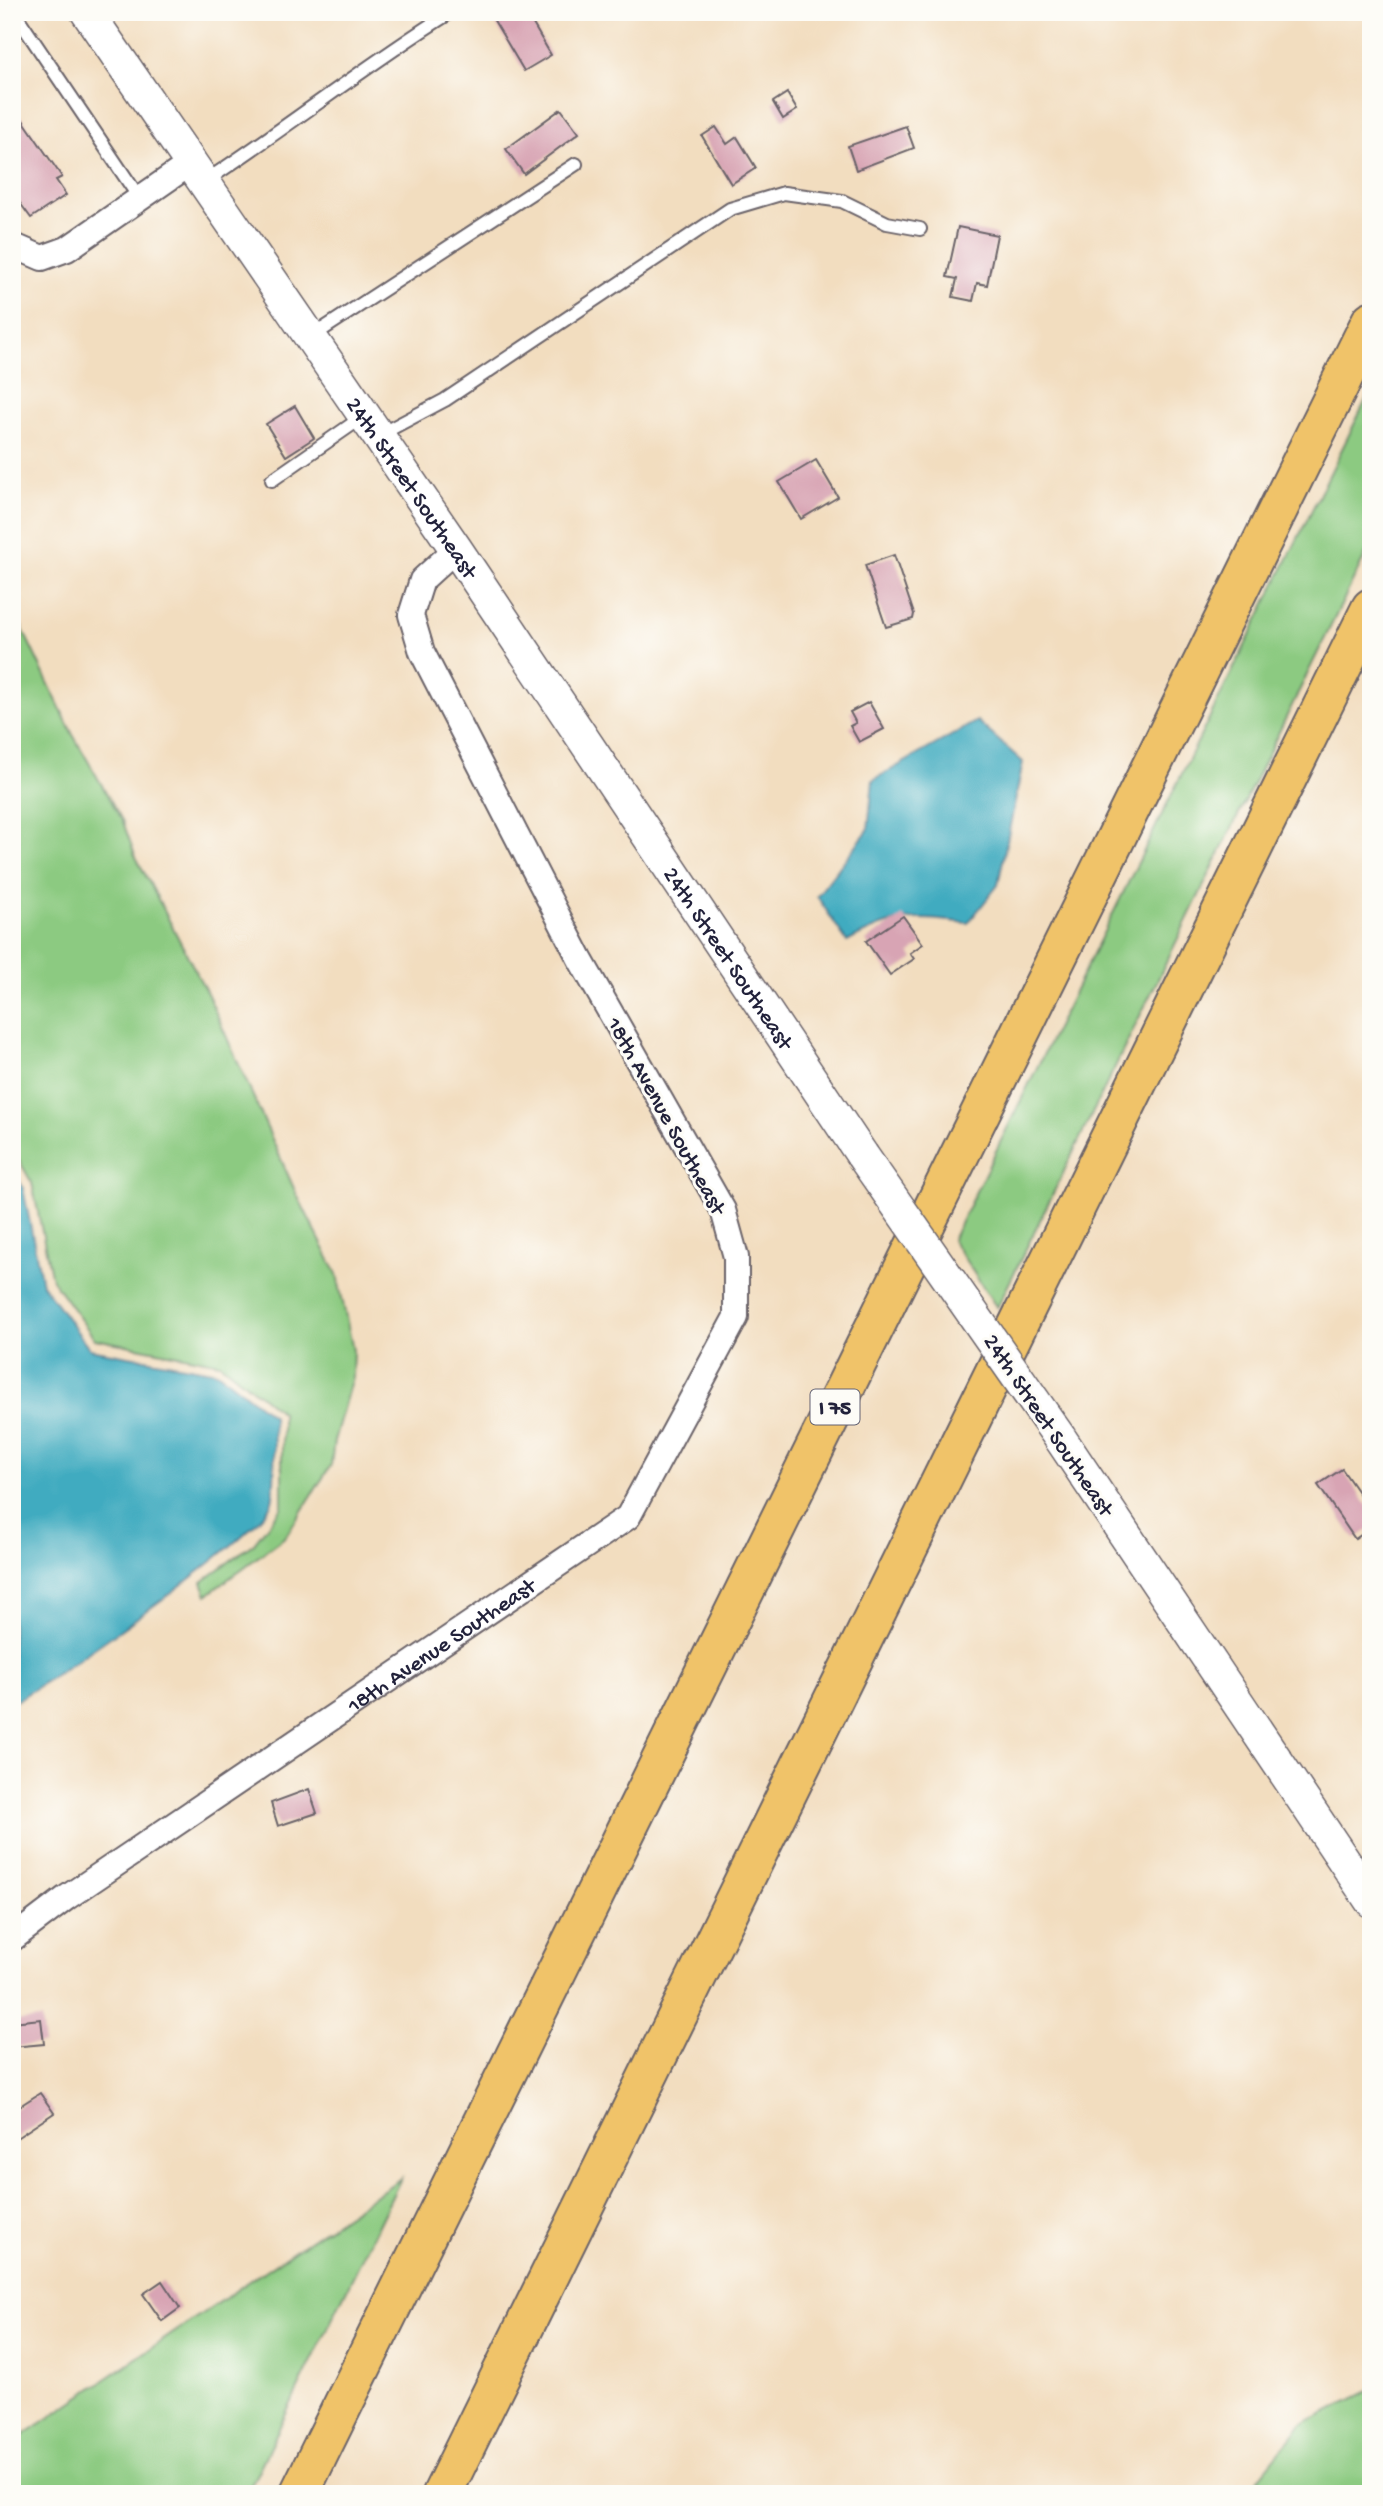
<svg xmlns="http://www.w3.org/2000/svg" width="1383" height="2506" viewBox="0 0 1383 2506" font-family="'Gochi Hand',sans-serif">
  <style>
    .green { fill: #8cca81; stroke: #57765e; stroke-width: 2 }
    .water { fill: #41abc0; stroke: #32667e; stroke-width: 2 }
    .building { fill: #d8a4b4 }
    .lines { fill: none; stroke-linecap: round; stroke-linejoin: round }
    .service-casing { stroke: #6b6369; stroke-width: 16 }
    .minor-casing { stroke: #6b6369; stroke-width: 28 }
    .tertiary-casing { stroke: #6b6369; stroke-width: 35 }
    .motorway-casing { stroke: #6b6369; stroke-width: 42 }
    .service { stroke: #fff; stroke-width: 12 }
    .minor { stroke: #fff; stroke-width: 24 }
    .tertiary { stroke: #fff; stroke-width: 32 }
    .motorway { stroke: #f0c369; stroke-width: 38 }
    .tertiary-bridge-casing { stroke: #6b6369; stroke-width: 35; stroke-linecap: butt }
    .tertiary-bridge { stroke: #fff; stroke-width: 32 }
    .labels { text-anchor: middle; stroke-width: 6; stroke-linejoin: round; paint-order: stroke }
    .shield { fill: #fdfcf7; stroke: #646373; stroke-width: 2 }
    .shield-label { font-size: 21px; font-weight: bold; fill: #22223b }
    .street-label { font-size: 23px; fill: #22223b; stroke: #fdfcf7 }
  </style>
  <rect width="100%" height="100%" fill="#fdfcf7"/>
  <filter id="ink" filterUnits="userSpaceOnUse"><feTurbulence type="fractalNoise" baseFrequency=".0143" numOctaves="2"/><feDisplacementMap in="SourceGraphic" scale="14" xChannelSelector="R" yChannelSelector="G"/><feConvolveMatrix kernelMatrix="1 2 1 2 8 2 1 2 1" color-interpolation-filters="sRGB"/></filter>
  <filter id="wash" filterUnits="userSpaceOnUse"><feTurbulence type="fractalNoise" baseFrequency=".00686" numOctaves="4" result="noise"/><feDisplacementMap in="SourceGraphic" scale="28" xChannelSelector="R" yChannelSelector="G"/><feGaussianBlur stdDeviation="1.57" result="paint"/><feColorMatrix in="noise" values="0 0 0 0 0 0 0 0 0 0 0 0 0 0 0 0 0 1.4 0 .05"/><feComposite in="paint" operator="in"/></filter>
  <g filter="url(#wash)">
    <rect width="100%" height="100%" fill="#f2ddbf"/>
    <!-- green -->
    <g class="green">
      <polygon points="1371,390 1371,544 997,1308 952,1240"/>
      <polygon points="12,607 72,733 123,822 135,855 208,995 296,1193 337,1274 353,1350 352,1377 334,1441 331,1465 286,1536 207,1595 202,1582 254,1543 282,1507 282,1413 220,1363 95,1339 52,1280 32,1183 12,1148"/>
      <polygon points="401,2178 247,2494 12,2494 12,2443"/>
      <polygon points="1371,2390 1371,2494 1246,2494 1302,2424"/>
    </g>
    <!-- water -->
    <g class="water">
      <path d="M977 721 1023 762 998 885 968 923C912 917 898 914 847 942L817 896 868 830 873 780Z"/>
      <path d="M12 1168 23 1188 42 1284 90 1349 217 1372 273 1416C273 1438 277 1482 272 1501 263 1535 52 1679 12 1703Z"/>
    </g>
    <g id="blocks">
      <!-- building -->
      <g class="building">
        <polygon points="489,12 526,12 551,55 524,71"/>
        <polygon points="787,93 797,110 783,119 773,102"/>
        <polygon points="12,104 62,177 56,180 66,195 31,218 12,192"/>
        <polygon points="561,109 579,133 524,174 506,149"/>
        <polygon points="906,126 914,148 856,170 848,146"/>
        <polygon points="716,127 727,144 737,137 756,168 731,184 702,136"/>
        <polygon points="958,227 997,235 987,285 977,283 973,301 953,297 957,279 947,277"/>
        <polygon points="295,406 314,438 286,456 266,424"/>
        <polygon points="816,460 838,497 801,519 779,482"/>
        <polygon points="894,555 914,614 913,619 886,627 865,565"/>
        <polygon points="869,702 884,729 859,742 850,726 856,723 850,712"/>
        <polygon points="903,916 923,944 910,953 914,959 890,975 866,941"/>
        <polygon points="1342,1469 1371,1511 1371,1528 1355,1539 1318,1485"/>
        <polygon points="309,1789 317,1813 278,1826 271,1803"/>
        <polygon points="41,2019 44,2044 12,2047 12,2022"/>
        <polygon points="40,2093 54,2113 12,2141 12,2111"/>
        <polygon points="162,2281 180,2308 162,2321 143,2294"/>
      </g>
    </g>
  </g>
  <g filter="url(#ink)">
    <use href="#blocks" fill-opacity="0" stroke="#6b6369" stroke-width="2"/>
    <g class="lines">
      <defs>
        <g id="service">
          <polyline points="14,12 140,199"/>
          <path d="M204 182C288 127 366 65 451 12"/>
          <polyline points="311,337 576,164"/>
          <polyline points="379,435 445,400 730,209 784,193 842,201 887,223 920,229"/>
          <polyline points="272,480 364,416"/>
        </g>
        <g id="minor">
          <polyline points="12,245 42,258 67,249 191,163"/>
          <path id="s1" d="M12 1939 66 1898 628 1517 736 1317V1257L723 1210 580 959 422 652 411 615 422 580 456 549"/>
        </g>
        <g id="tertiary">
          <path id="s2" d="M87 12 456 549 862 1155"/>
          <polyline points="1060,1438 1371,1901"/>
        </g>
        <g id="motorway">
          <polyline points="299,2494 1371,321"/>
          <polyline points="442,2494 1371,608"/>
        </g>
      </defs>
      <!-- service casing -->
      <use href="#service" class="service-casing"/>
      <!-- minor casing -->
      <use href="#minor" class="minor-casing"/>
      <!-- tertiary casing -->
      <use href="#tertiary" class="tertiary-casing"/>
      <!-- motorway casing -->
      <use href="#motorway" class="motorway-casing"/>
      <!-- service -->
      <use href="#service" class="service"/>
      <!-- minor -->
      <use href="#minor" class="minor"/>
      <!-- tertiary -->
      <use href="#tertiary" class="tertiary"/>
      <!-- motorway -->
      <use href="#motorway" class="motorway"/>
      <defs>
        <polyline id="tertiary-bridge" points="862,1155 1060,1438"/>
      </defs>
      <!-- tertiary-bridge casing -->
      <use href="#tertiary-bridge" class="tertiary-bridge-casing"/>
      <!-- tertiary-bridge -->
      <use href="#tertiary-bridge" class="tertiary-bridge"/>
    </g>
  </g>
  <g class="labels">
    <!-- shield labels -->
    <rect class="shield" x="810.5" y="1389.5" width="49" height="35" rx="5"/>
    <g class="shield-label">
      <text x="835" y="1414">I 75</text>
    </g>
    <!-- street labels -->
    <g class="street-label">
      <text dy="8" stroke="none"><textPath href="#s2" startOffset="576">24th Street Southeast</textPath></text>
      <text dy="8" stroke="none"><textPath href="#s2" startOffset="1143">24th Street Southeast</textPath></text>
      <text transform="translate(668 1115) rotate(61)" y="8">18th Avenue Southeast</text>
      <text transform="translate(1050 1424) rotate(56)" y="8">24th Street Southeast</text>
      <text dy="8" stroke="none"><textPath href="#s1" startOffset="520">18th Avenue Southeast</textPath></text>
    </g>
  </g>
  <!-- margin -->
  <rect width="1383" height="2506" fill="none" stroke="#fdfcf7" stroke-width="42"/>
</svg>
